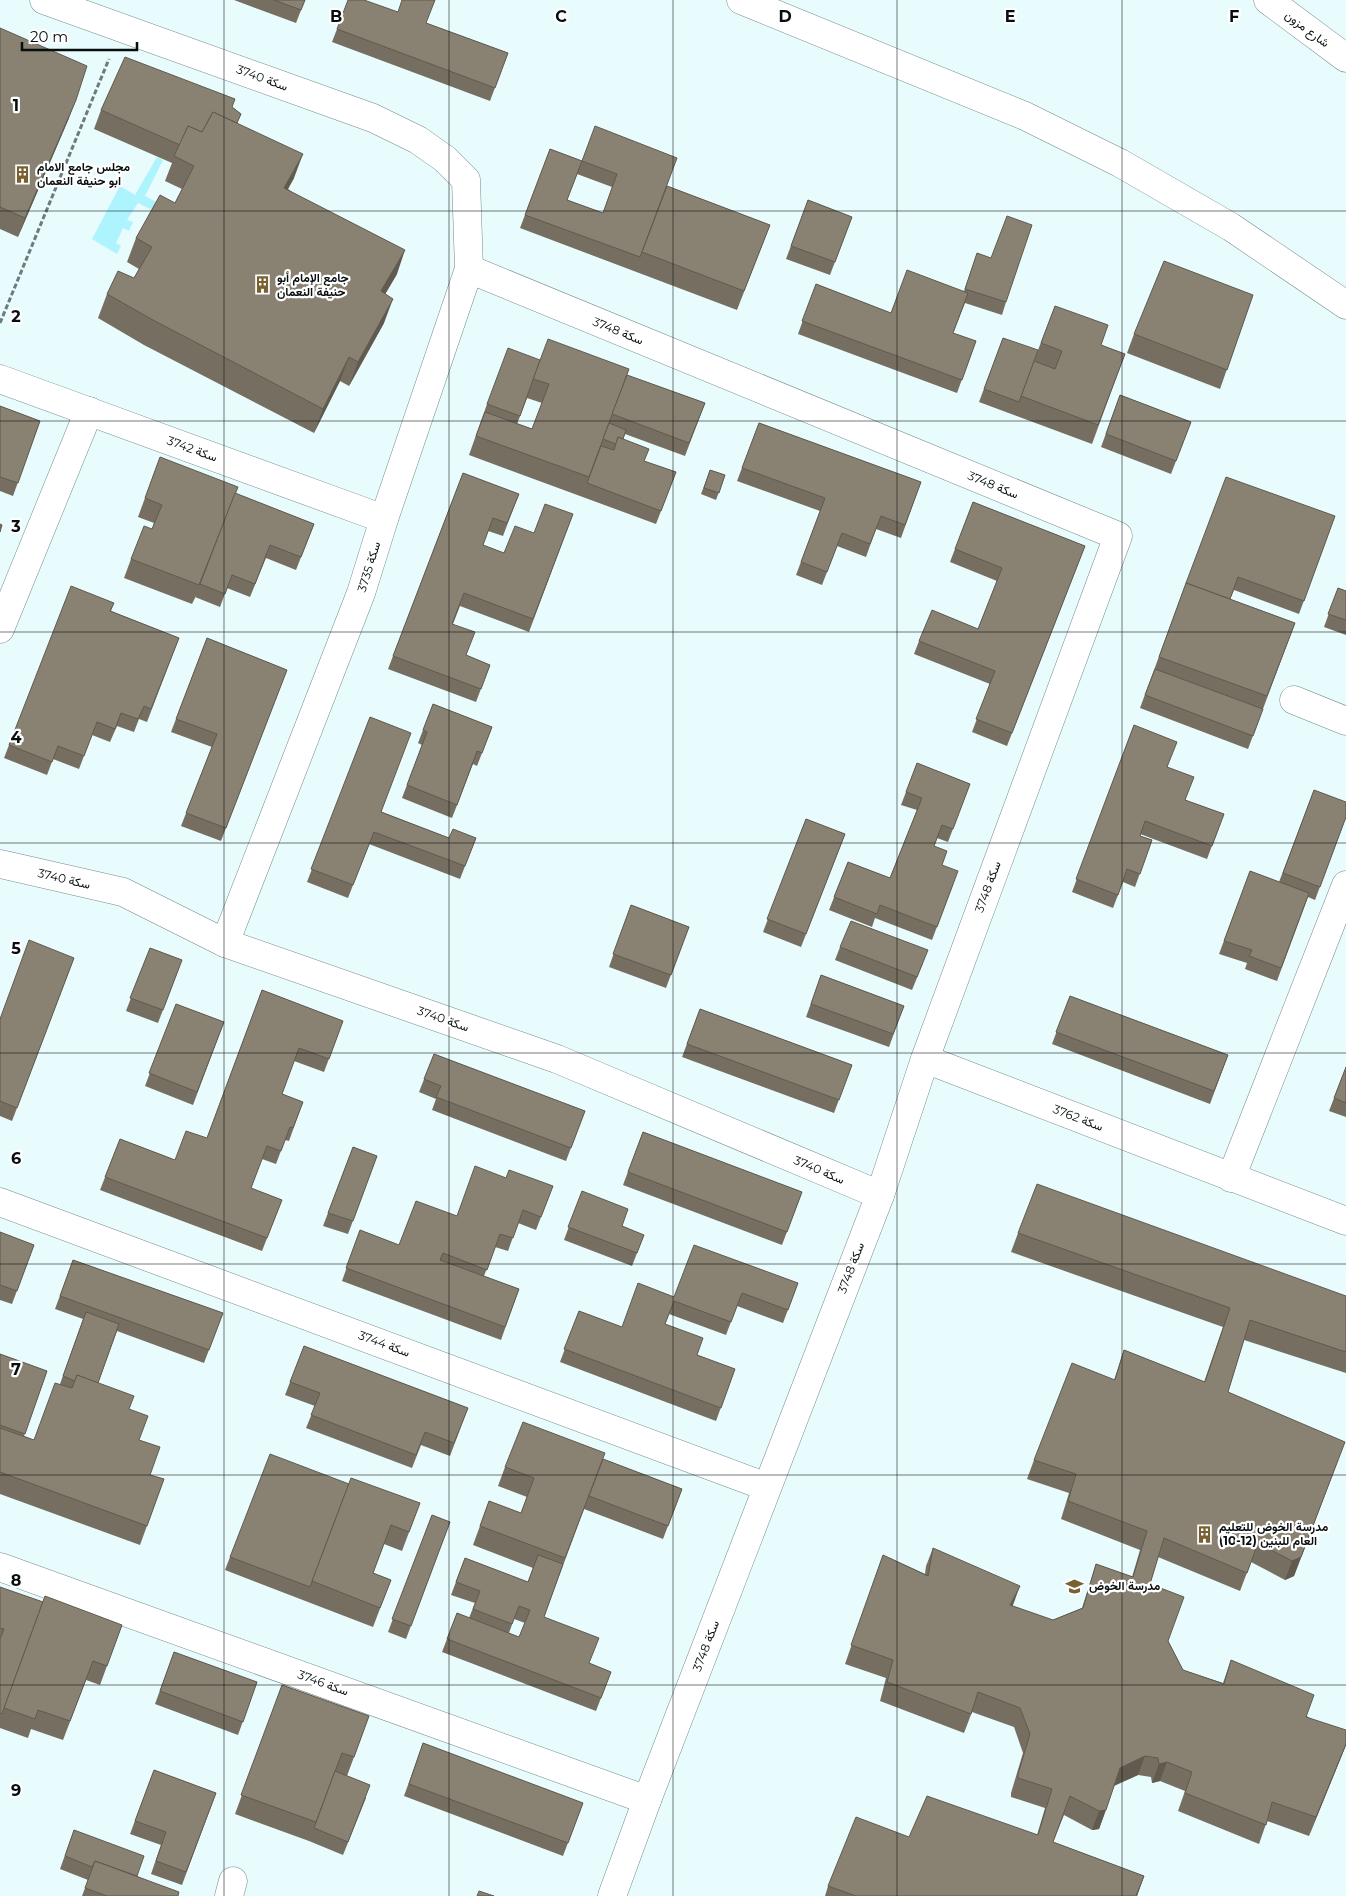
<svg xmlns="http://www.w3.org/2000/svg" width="1346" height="1896" viewBox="0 0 1346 1896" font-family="Montserrat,Vazirmatn,sans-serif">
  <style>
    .green { fill: #adf4ff }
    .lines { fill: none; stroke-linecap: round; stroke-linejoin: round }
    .minor-casing { stroke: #768b8e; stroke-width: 29 }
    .major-casing { stroke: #768b8e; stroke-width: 29 }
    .path { stroke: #6e7a7c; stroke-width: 3; stroke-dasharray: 5 2.5; stroke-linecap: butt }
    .minor { stroke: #fff; stroke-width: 28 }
    .major { stroke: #fff; stroke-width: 28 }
    .wall { fill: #766f61; fill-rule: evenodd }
    .shaded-wall { fill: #605a4f }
    .building { fill: #898171; stroke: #605a4f; fill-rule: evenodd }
    .grid { fill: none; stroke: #070e0f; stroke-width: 1; stroke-opacity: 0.55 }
    .labels { text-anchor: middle; stroke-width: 4.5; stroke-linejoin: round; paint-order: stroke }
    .street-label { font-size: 12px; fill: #070e0f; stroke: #fff }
    .poi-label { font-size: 12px; font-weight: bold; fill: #070e0f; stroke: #fff; text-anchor: start }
    .grid-label { font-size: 16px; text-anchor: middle; font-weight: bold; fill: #070e0f; stroke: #fff; stroke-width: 4.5; stroke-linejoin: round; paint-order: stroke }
  </style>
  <rect width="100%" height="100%" fill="#e8fbfd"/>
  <!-- green -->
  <polygon class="green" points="157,157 163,160 145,196 162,205 158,213 138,203 127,220 133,222 129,231 123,228 116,243 121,246 117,254 92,239 120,186 135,195"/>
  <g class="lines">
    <defs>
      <g id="minor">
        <polyline points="44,0 373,118 418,140 445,159 466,180 469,269 384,519 361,593 225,943"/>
        <polyline points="741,0 1025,116 1120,163 1231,227 1346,305"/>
        <polyline points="469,269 1118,536 925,1059 880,1195 647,1800 612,1896"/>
        <polyline points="0,379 384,519"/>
        <polyline points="0,629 89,411"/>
        <polyline points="1294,700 1346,721"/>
        <polyline points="0,864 123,892 225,943 557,1059 880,1195"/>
        <polyline points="925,1059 1346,1221"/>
        <polyline points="1231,1178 1346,885"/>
        <polyline points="0,1202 767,1487"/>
        <polyline points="0,1567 647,1800"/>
        <polyline points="229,1896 233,1881"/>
      </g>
      <polyline id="major" points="1268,0 1346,58"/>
    </defs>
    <!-- minor casing -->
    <use href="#minor" class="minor-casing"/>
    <!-- major casing -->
    <use href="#major" class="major-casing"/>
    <!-- path -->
    <polyline class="path" points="0,323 109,59"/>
    <!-- minor -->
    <use href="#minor" class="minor"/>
    <!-- major -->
    <use href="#major" class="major"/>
  </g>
  <!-- wall -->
  <g class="wall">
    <polygon points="234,0 305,0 296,23"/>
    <polygon points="426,23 508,53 490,101 332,42 337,29"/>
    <polygon points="0,28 69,118 18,237 0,229"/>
    <polygon points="232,107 241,114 237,123 294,178 288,189 397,274 385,294 384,323 349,386 340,381 314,433 144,345 98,318 107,294 134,278 139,269 127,262 136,238 175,203 182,189 165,181 172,163 94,129 101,110"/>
    <path d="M550 149 582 161 667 186 770 225 737 310 520 228ZM577 174 612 187 603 213 567 200Z"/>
    <polygon points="808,200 852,217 830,275 786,259"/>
    <polygon points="977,253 1006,302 1002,315 965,303 953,333 976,341 957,393 798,334 816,284 891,313 964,291"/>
    <polygon points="1253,295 1220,389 1127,353 1134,334"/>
    <polygon points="1055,306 1101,345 1125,354 1092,444 979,402 1003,338 1028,376"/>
    <path d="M540 360 627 375 705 403 685 456 625 434 623 439 644 461 676 472 656 524 469 455 487 404ZM527 398 542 403 532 429 517 424Z"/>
    <polygon points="1120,395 1191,422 1171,474 1101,447"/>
    <polygon points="0,406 40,421 13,496 0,491"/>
    <polygon points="759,423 921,482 901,538 876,529 866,557 837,546 822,585 796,575 820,511 737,481"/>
    <polygon points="160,457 235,493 314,524 296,570 266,558 250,597 227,588 220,607 195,597 196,596 192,604 124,578 131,559 152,529 154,523 138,517"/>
    <polygon points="710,470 725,475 716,500 701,494"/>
    <polygon points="463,473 519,494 503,536 488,531 483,545 504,553 534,533 573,514 529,632 460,606 453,624 466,655 490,665 476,702 388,669"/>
    <polygon points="973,502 1085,546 1007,746 972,732 990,684 914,654 919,641 978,629 997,581 950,562"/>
    <polygon points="1335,516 1299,614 1234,590 1230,599 1295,623 1248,749 1140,708 1186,583"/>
    <polygon points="1338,588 1346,591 1346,635 1324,627"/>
    <polygon points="114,603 111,611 179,638 147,722 139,719 134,732 117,726 110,742 92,735 79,769 53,759 47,775 4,758 9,745"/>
    <polygon points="207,638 287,670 221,841 181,826 212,747 171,732"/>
    <polygon points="433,704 492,727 477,766 473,764 452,818 402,798 422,745 418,743"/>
    <polygon points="370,717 382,812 449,838 476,838 460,879 369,844 348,898 307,882"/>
    <polygon points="1134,725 1168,767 1185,800 1224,814 1207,859 1140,834 1140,836 1152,840 1135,887 1123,882 1113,908 1072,892"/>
    <polygon points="917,763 970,784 948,842 937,838 934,846 942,865 953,884 932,940 875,918 872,927 829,910 848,862 890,878 917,810 901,805"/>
    <polygon points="1314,790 1346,817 1315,900 1308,897 1277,981 1245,969 1247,963 1219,954 1250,871 1279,882"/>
    <polygon points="806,819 845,834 801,947 763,932"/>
    <polygon points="631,905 689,927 666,988 609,967"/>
    <polygon points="840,947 923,963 912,990 835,960"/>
    <polygon points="150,948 182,960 158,1023 126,1011"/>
    <polygon points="74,958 12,1121 0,1116 0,1018"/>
    <polygon points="821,975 904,1006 889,1047 806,1017"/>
    <polygon points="262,990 343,1021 324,1072 294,1061 282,1094 303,1102 289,1141 285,1140 276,1164 262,1159 251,1188 282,1200 262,1251 100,1190 120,1139 175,1160 207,1138"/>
    <polygon points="1070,996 1228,1055 1210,1104 1052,1044"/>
    <polygon points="176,1004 224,1022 193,1105 145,1086"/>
    <polygon points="700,1009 852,1065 834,1113 682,1057"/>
    <polygon points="434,1054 585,1111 566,1161 432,1110 436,1099 419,1092"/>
    <polygon points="1346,1067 1346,1117 1329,1111"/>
    <polygon points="643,1132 802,1192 782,1245 623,1185"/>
    <polygon points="353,1147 377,1156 348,1234 323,1226"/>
    <polygon points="506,1178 553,1186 536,1230 518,1223 508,1251 495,1247 484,1276 519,1289 501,1340 342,1281 360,1230 399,1245 457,1216"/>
    <polygon points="582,1191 622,1226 644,1235 632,1266 564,1240"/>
    <polygon points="0,1232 34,1245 12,1304 0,1300"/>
    <polygon points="1018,1233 1346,1296 1346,1373 1244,1340 1228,1392 1338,1460 1294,1576 1285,1580 1251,1562 1240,1591 1158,1557 1150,1584 1168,1641 1183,1670 1223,1683 1231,1660 1346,1745 1309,1836 1267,1821 1259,1844 1178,1811 1185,1791 1160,1781 1152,1783 1151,1777 1138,1775 1114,1786 1099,1829 1092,1830 1064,1815 1053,1842 1144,1876 1137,1896 825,1896 828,1886 909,1837 1037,1835 1045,1808 1011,1797 1011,1793 1023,1753 1014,1727 972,1712 964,1733 880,1701 886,1678 845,1664 883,1555 925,1574 926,1566 933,1548 1012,1606 1053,1620 1082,1608 1096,1564 1132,1577 1140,1550 1061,1519 1069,1493 1027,1479 1034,1460 1114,1380 1124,1350 1204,1382 1223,1327 1011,1252"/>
    <polygon points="73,1260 223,1313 204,1363 117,1331 98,1383 129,1409 150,1475 164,1479 140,1545 0,1494 0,1354 47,1371 24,1436 34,1440 60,1384 83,1319 55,1309"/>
    <polygon points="798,1283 783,1323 737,1306 726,1335 669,1314 665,1324 697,1355 735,1369 716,1421 560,1362 579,1311 622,1327 674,1297"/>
    <polygon points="304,1346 468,1408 450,1456 421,1445 412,1468 306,1428 315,1406 285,1395"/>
    <path d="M603 1459 682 1489 663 1539 584 1509 544 1617 589 1663 611 1672 596 1711 442 1652 457 1613 469 1618 475 1603 451 1595 465 1558 528 1582 533 1568 473 1545 489 1501 521 1513 527 1497 498 1486 505 1467ZM514 1619 525 1623 519 1637 509 1633Z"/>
    <polygon points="349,1484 420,1503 402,1551 384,1544 373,1573 391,1580 373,1627 225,1570 230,1557"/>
    <polygon points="432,1515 450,1522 406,1639 388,1632"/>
    <polygon points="0,1587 43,1602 122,1625 100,1685 86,1680 63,1740 31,1729 28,1738 0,1728"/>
    <polygon points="174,1652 257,1682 238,1735 155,1704"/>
    <polygon points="282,1685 369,1716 347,1776 366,1798 343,1855 309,1841 235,1814"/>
    <polygon points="423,1743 583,1803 563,1856 404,1796"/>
    <polygon points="154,1770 216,1793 182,1885 151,1874 161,1845 130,1834"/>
    <polygon points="74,1830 137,1876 178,1896 82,1896 88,1880 60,1869"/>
  </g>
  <!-- shaded-wall -->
  <g class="shaded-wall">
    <polygon points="76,100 69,118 18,237 25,218"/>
    <polygon points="303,154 294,178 275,212 284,188"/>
    <polygon points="405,250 397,274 373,315 381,291"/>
    <polygon points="393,299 384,323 349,386 358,362"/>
    <polygon points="349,357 340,381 314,433 323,409"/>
    <polygon points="1338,1460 1294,1576 1285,1580 1292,1561"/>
    <polygon points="1020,1586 1013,1605 1003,1624 1010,1605"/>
    <polygon points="1346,1744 1346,1745 1309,1836 1316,1817"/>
    <polygon points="1145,1756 1138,1775 1113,1786 1120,1768"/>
    <polygon points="1167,1762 1160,1781 1152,1783 1159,1764"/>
    <polygon points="1106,1810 1099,1829 1092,1830 1099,1811"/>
    <polygon points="1144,1876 1137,1896 1136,1896"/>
  </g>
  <!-- building -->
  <g class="building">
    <polygon points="274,0 305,0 301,10"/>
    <polygon points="348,0 364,0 398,12 402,0 435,0 426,23 508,53 495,88 337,29"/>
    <polygon points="0,28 87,66 76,100 25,218 0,207"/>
    <polygon points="125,57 235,99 232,107 241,114 237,123 213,112 202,132 188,126 180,145 101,110"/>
    <polygon points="213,112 303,154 284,188 405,250 381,291 393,299 358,362 349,357 323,409 153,320 107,294 118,271 134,278 152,247 136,238 160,195 175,203 194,166 174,156 188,126 202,132"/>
    <path d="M595 126 677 158 640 257 525 215 550 149 582 161ZM582 161 617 174 603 213 567 200Z"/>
    <polygon points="667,186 770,225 744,291 642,252"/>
    <polygon points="808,200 852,217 835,262 791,246"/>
    <polygon points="1007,216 1032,225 1006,302 965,289 977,253 991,258"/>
    <polygon points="1164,261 1253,295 1227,370 1134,334"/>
    <polygon points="907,270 968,293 953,333 976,341 962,380 802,321 816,284 891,313"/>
    <polygon points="1055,306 1108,325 1101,345 1125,354 1098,425 1021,396 1034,361 1055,369 1062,351 1041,343"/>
    <polygon points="1003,338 1038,350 1019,402 984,389"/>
    <polygon points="548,339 629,369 589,477 476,436 485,412 532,429 549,384 533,379"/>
    <polygon points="508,348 540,360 520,416 487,404"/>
    <polygon points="627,375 705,403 689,443 612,414"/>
    <polygon points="1120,395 1191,422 1176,461 1106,434"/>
    <polygon points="0,406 40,421 18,483 0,477"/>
    <polygon points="609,423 626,430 623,439 618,437 616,444 603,439"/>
    <polygon points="759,423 921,482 905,525 881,516 870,544 842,533 827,572 801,562 825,498 742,468"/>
    <polygon points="618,437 649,449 644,461 676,472 661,511 587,483 601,446 614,450"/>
    <polygon points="160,457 238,487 199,585 131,559 144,526 152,529 162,505 145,498"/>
    <polygon points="710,470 725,475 719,493 704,488"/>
    <polygon points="463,473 519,494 507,523 493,518 483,545 504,553 515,526 534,533 545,504 573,514 533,619 464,593 452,624 475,632 466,655 490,665 481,689 393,656"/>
    <polygon points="1226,477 1335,516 1304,601 1238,577 1230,599 1186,583"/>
    <polygon points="235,493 314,524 301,557 270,545 255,584 232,575 225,594 200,584"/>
    <polygon points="973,502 1085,546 1012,733 976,719 995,671 919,641 932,610 978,629 1002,568 955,549"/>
    <polygon points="0,524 2,525 0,532"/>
    <polygon points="1186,583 1295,623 1267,696 1159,657"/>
    <polygon points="71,586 114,603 110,611 179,638 151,709 144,706 138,719 121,713 115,729 97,722 84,756 58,746 52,762 9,745"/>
    <polygon points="1338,588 1346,591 1346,620 1328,614"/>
    <polygon points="207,638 287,670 226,828 186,813 217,734 176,719"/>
    <polygon points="1155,669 1263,709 1253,736 1145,695"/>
    <polygon points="433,704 492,727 482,753 477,751 457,805 407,785 427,732 423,730"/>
    <polygon points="370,717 411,733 381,812 449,838 453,829 476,838 465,866 374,832 353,885 311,869"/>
    <polygon points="1134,725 1177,742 1167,767 1194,777 1185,800 1224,814 1212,846 1145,821 1140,836 1152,840 1140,874 1127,869 1118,895 1076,879"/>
    <polygon points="917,763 970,784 953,829 942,825 934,846 947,851 942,865 958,871 937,927 880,905 877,914 834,897 848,862 890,878 922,798 906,792"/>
    <polygon points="1314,790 1346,802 1346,817 1320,887 1283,873"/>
    <polygon points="806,819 845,834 806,934 767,919"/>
    <polygon points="1250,871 1309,893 1281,968 1249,956 1252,950 1224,941"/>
    <polygon points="631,905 689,927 671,975 613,954"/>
    <polygon points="851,921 928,950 917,977 840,947"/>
    <polygon points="29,940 74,958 17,1108 0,1101 0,1019"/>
    <polygon points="150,948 182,960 163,1010 130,998"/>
    <polygon points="821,975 904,1006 893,1034 811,1004"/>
    <polygon points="262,990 343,1021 329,1059 299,1048 282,1094 303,1102 293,1128 290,1127 281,1151 267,1146 251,1188 282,1200 267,1238 105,1177 120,1139 175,1160 186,1131 207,1138"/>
    <polygon points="1070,996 1228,1055 1214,1091 1056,1032"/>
    <polygon points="176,1004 224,1022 197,1092 149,1073"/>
    <polygon points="700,1009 852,1065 839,1100 687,1044"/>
    <polygon points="434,1054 585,1111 571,1148 436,1097 441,1086 424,1079"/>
    <polygon points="1346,1067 1346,1103 1334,1098"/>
    <polygon points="643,1132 802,1192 787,1232 628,1172"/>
    <polygon points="353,1147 377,1156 353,1221 328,1213"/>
    <polygon points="475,1166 506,1178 509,1170 553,1186 541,1217 523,1210 513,1238 500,1234 487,1270 443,1253 440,1260 519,1289 505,1327 346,1268 360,1230 399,1245 416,1201 457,1216"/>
    <polygon points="1037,1184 1346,1296 1346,1352 1250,1320 1228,1392 1345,1442 1301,1557 1292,1561 1258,1543 1247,1573 1164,1538 1150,1584 1184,1597 1168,1641 1183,1670 1224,1684 1231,1660 1314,1695 1306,1717 1346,1730 1346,1744 1316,1817 1272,1802 1266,1825 1185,1793 1192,1772 1167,1762 1159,1764 1158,1758 1145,1756 1120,1768 1106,1810 1099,1811 1070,1796 1053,1842 1144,1876 1136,1896 856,1896 828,1886 856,1817 909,1837 927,1796 1038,1835 1052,1789 1018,1778 1018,1774 1030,1734 1020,1708 978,1692 971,1714 887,1682 893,1660 851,1645 883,1555 928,1576 933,1548 1020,1586 1010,1605 1053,1620 1083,1608 1096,1564 1133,1577 1147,1531 1068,1501 1076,1474 1034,1460 1072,1363 1115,1380 1124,1350 1205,1382 1230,1308 1018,1233"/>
    <polygon points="582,1191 628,1209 622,1226 644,1235 637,1253 568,1227"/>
    <polygon points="0,1232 34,1245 17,1291 0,1285"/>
    <polygon points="694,1245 798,1283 788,1310 742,1293 731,1322 674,1301 665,1324 703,1338 697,1355 735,1369 721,1408 564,1349 579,1311 622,1327 638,1283 674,1297"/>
    <polygon points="73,1260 223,1313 209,1350 60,1296"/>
    <polygon points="86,1312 119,1324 98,1383 77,1375 75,1381 63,1376"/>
    <polygon points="304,1346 468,1408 454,1443 425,1432 416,1455 311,1415 320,1393 290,1382"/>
    <polygon points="0,1354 47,1371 25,1434 0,1425"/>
    <polygon points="77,1375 134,1396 129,1409 148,1416 139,1440 160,1447 150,1475 164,1479 147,1526 0,1472 0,1428 34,1440 55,1383 72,1388"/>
    <polygon points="523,1422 605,1453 565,1558 480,1526 489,1501 521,1513 534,1478 505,1467"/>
    <polygon points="270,1454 349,1484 310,1587 230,1557"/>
    <polygon points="603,1459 682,1489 668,1526 589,1496"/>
    <polygon points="351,1478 420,1503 409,1532 391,1525 373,1573 391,1580 380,1608 312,1581"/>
    <polygon points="432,1515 450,1522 411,1626 392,1619"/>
    <polygon points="538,1555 563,1564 544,1617 599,1638 589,1663 611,1672 601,1698 447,1639 457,1613 519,1637 530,1610 519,1606 512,1624 473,1609 480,1591 456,1582 465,1558 528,1582"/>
    <polygon points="0,1587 43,1602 2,1714 0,1713 0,1639 4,1629 0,1628"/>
    <polygon points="45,1596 122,1625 107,1666 93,1661 70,1721 38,1710 35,1719 4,1708"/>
    <polygon points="174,1652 257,1682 243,1722 160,1691"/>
    <polygon points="282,1685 369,1716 354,1757 342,1753 316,1822 241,1795"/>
    <polygon points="423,1743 583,1803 568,1843 409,1784"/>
    <polygon points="154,1770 216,1793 186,1872 156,1861 166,1832 135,1821"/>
    <polygon points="335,1771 370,1785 348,1842 314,1828"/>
    <polygon points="74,1830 144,1856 137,1876 95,1861 92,1867 65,1856"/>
    <polygon points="95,1861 179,1892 178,1896 107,1896 85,1888"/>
    <polygon points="479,1891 494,1896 477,1896"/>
  </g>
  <!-- grid -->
  <path class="grid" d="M224 0V1896M449 0V1896M673 0V1896M897 0V1896M1122 0V1896M0 211H1346M0 421H1346M0 632H1346M0 843H1346M0 1053H1346M0 1264H1346M0 1475H1346M0 1685H1346"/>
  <!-- icons -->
  <defs>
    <symbol id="building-bare" viewBox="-9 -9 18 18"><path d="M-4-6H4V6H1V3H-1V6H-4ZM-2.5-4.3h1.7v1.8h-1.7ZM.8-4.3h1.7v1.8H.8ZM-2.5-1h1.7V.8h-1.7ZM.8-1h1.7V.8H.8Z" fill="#786031" stroke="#fff" stroke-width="2.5" paint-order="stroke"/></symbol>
    <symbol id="school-bare" viewBox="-9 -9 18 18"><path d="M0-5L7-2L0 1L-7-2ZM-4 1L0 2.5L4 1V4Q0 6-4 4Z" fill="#786031" stroke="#fff" stroke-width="2.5" paint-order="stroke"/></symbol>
  </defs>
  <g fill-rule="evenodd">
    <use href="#building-bare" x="10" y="162" width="25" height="25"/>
    <use href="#building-bare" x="250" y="272" width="25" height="25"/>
    <use href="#building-bare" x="1192" y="1522" width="25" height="25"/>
    <use href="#school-bare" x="1062" y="1574" width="25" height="25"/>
  </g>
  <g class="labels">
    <!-- street labels -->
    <g class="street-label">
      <text transform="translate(1307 29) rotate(37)" y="4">شارع مزون</text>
      <text transform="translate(262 78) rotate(20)" y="4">سكة 3740</text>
      <text transform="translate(618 331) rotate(22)" y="4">سكة 3748</text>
      <text transform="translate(192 449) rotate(20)" y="4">سكة 3742</text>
      <text transform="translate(993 485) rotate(22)" y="4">سكة 3748</text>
      <text transform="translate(369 567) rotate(-73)" y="4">سكة 3735</text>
      <text transform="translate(64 879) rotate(13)" y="4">سكة 3740</text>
      <text transform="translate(988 887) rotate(-70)" y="4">سكة 3748</text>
      <text transform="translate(443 1019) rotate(19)" y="4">سكة 3740</text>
      <text transform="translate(1078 1118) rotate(21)" y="4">سكة 3762</text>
      <text transform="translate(819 1170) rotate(23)" y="4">سكة 3740</text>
      <text transform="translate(851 1268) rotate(-69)" y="4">سكة 3748</text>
      <text transform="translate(384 1344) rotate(20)" y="4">سكة 3744</text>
      <text transform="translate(706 1646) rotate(-69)" y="4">سكة 3748</text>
      <text transform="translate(323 1683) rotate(20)" y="4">سكة 3746</text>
    </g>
    <!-- poi labels -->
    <g class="poi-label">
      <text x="37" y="171">مجلس جامع الامام<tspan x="37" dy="14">ابو حنيفة النعمان</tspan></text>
      <text x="277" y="282">جامع الإمام أبو<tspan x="277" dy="14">حنيفة النعمان</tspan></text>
      <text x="1219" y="1531">مدرسة الخوض للتعليم<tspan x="1219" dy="14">العام للبنين (12-10)</tspan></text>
      <text x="1089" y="1590">مدرسة الخوض</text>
    </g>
  </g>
  <g class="grid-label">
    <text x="336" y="22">B</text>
    <text x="561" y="22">C</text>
    <text x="785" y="22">D</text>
    <text x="1010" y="22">E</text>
    <text x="1234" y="22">F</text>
    <text x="16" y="111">1</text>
    <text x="16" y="322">2</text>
    <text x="16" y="532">3</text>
    <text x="16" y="743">4</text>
    <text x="16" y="954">5</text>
    <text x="16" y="1164">6</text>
    <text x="16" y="1375">7</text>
    <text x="16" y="1586">8</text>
    <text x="16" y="1796">9</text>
  </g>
  <!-- scale -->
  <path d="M22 42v8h115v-8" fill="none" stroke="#070e0f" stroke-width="2.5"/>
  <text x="30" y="42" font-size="15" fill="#070e0f" stroke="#ffffff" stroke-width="4" paint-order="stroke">20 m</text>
</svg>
